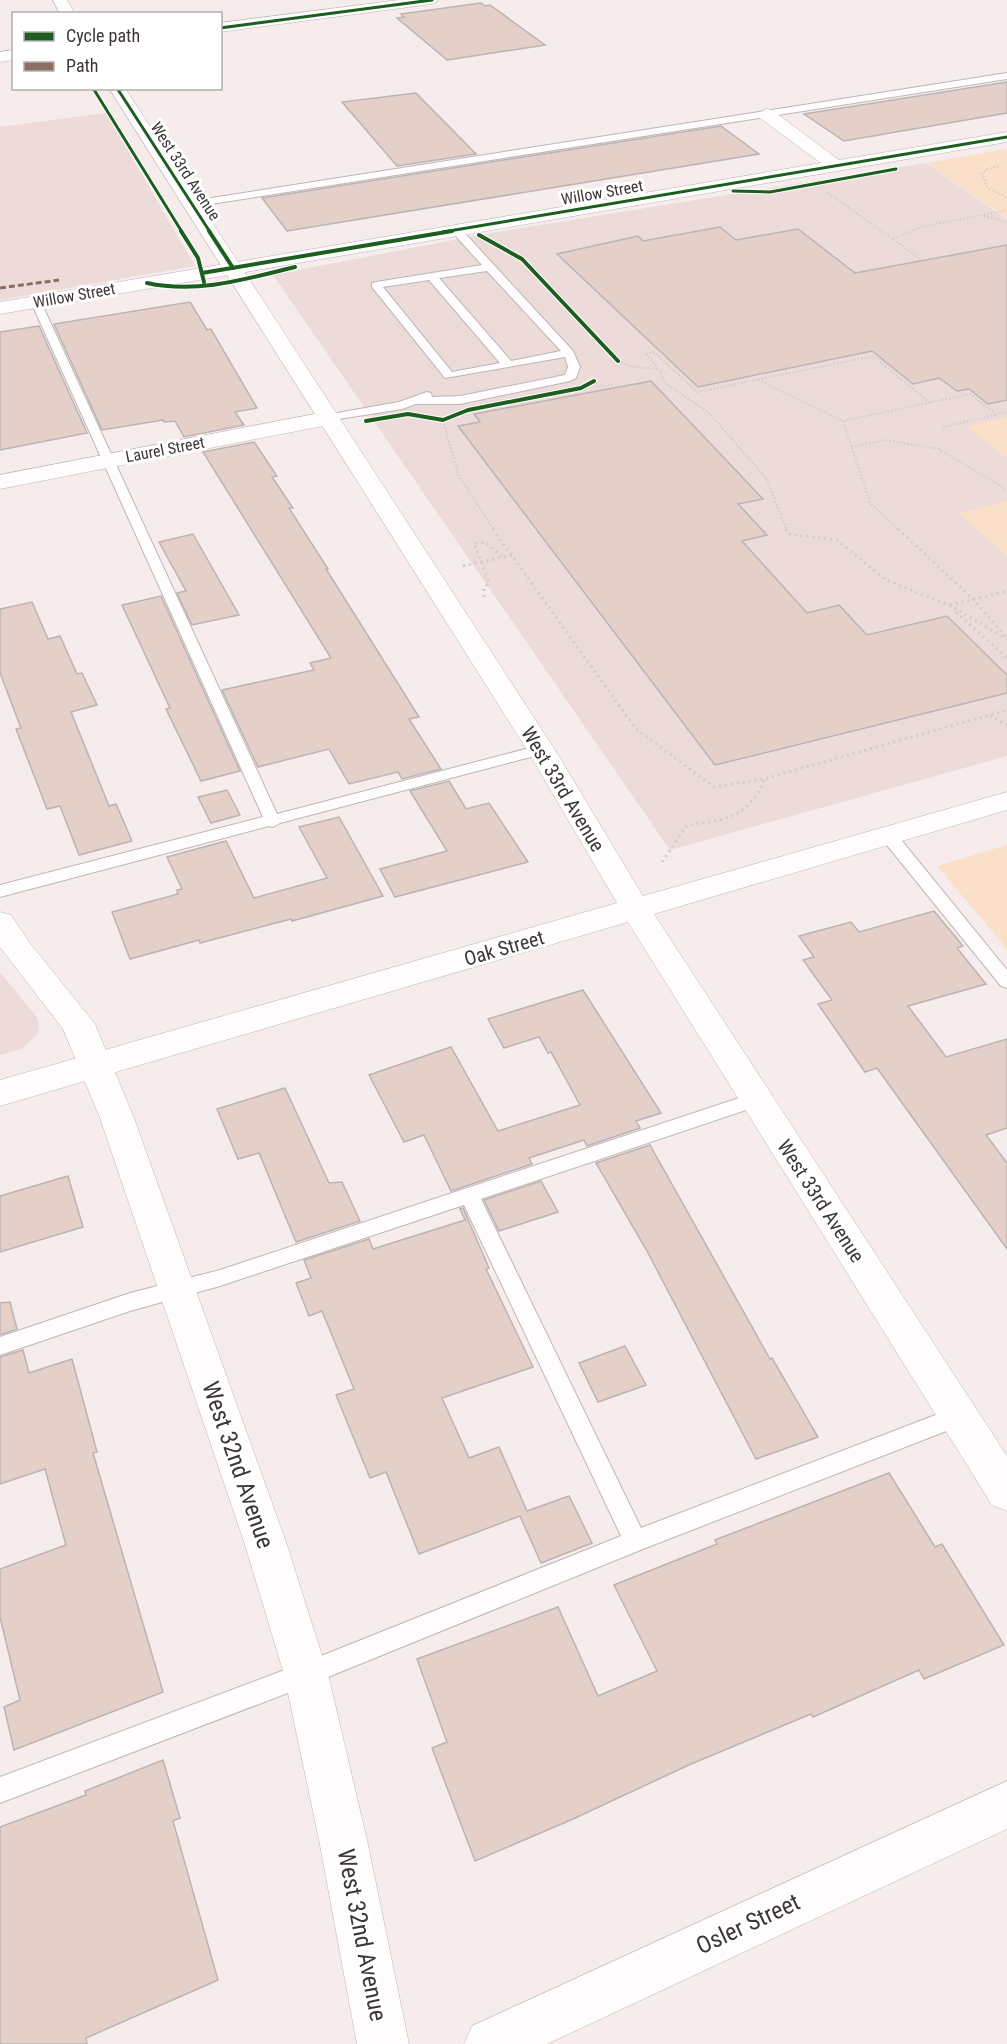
<svg xmlns="http://www.w3.org/2000/svg" width="1007" height="2044" viewBox="0 0 1007 2044" font-family="'Roboto Condensed',sans-serif">
  <style>
    .built { fill: #ecdbd9 }
    .green { fill: #fae0c9 }
    .building { fill: #e4d0c9; stroke: #bbb4b2; stroke-width: 1.5 }
    .lines { fill: none; stroke-linecap: round; stroke-linejoin: round }
    .lane-casing { stroke: #bdb6b6; stroke-width: 2 }
    .street-casing { stroke: #bdb6b6; stroke-width: 1 }
    .secondary-casing { stroke: #bdb6b6; stroke-width: 1 }
    .path-far1 { stroke: #d0cdcd; stroke-width: 2; stroke-dasharray: 1.5 2; stroke-linecap: butt }
    .path { stroke: #d0cdcd; stroke-width: 3; stroke-dasharray: 2 4; stroke-linecap: butt }
    .lane { fill: #fefcfc; fill-rule: evenodd }
    .street { fill: #fefcfc; fill-rule: evenodd }
    .secondary { fill: #fefcfc; fill-rule: evenodd }
    .quiet { stroke: #8d6e63; stroke-width: 3; stroke-dasharray: 6 3; stroke-linecap: butt }
    .cycleway-far1-casing { stroke: #fff; stroke-width: 5 }
    .cycleway-casing { stroke: #fff; stroke-width: 6 }
    .cycleway-far1 { stroke: #1b5e20; stroke-width: 3 }
    .cycleway { stroke: #1b5e20; stroke-width: 4 }
    .labels { text-anchor: middle; stroke-width: 6; stroke-linejoin: round; paint-order: stroke }
    .far-street-label { font-size: 16px; fill: #3c3635; stroke: #fff }
    .street-label { font-size: 20px; fill: #3c3635; stroke: #fff }
    .near-street-label { font-size: 24px; fill: #3c3635; stroke: #fff }
  </style>
  <rect width="100%" height="100%" fill="#f5eceb"/>
  <!-- built -->
  <g class="built">
    <polygon points="106,113 195,266 0,300 0,127"/>
    <polygon points="926,163 1007,219 1007,756 670,850 273,275 479,235"/>
    <polygon points="0,972 38,1019 39,1028 37,1035 21,1049 0,1055"/>
  </g>
  <!-- green -->
  <g class="green">
    <polygon points="1007,149 1007,218 927,163"/>
    <polygon points="1007,417 1007,459 967,426"/>
    <polygon points="1007,501 1007,556 958,513"/>
    <polygon points="1007,845 1007,949 937,866"/>
  </g>
  <!-- building -->
  <g class="building">
    <polygon points="481,3 485,6 490,5 545,45 447,60 397,18 404,17 401,14"/>
    <polygon points="1007,82 1007,113 844,141 804,114"/>
    <polygon points="416,93 476,154 397,166 342,102"/>
    <polygon points="721,126 759,154 287,231 262,198"/>
    <polygon points="720,227 736,240 798,229 855,273 1007,245 1007,400 988,404 969,389 957,391 939,378 913,384 872,351 698,387 557,254 638,236 643,241"/>
    <polygon points="190,302 207,330 211,329 257,408 235,412 244,425 184,437 175,421 164,422 163,420 102,430 54,324"/>
    <polygon points="39,326 87,433 0,450 0,332"/>
    <polygon points="651,381 763,499 738,504 767,535 742,541 807,613 839,605 867,635 947,616 1007,675 1007,693 715,765 458,426 480,422 474,414"/>
    <polygon points="254,442 277,476 272,477 293,508 289,508 328,569 326,569 419,717 409,719 441,769 402,779 398,772 349,784 329,749 258,767 222,690 314,670 310,663 331,658 203,452"/>
    <polygon points="193,534 239,615 192,625 177,593 186,591 159,542"/>
    <polygon points="161,596 240,771 201,781 166,709 170,708 122,605"/>
    <polygon points="32,602 48,639 60,636 77,674 82,673 97,705 71,712 109,806 116,804 132,841 79,855 60,806 47,809 16,729 21,728 0,673 0,609"/>
    <polygon points="449,781 466,809 489,803 528,862 395,897 380,869 447,851 410,791"/>
    <polygon points="227,790 240,815 211,823 198,797"/>
    <polygon points="339,817 383,896 292,921 291,919 200,943 199,940 130,959 112,912 178,894 177,890 182,889 167,857 226,841 254,898 327,878 299,827"/>
    <polygon points="934,911 963,946 957,948 986,984 908,1006 946,1057 1007,1039 1007,1128 986,1135 1007,1163 1007,1249 877,1068 865,1072 818,1004 832,1000 803,960 814,957 799,936 851,922 859,932"/>
    <polygon points="583,990 661,1113 636,1121 640,1128 587,1146 584,1140 529,1158 532,1164 451,1191 424,1135 404,1142 369,1075 451,1047 498,1131 580,1105 551,1052 548,1053 539,1037 504,1048 488,1019"/>
    <polygon points="285,1088 329,1183 342,1182 360,1221 296,1242 259,1153 238,1159 217,1109"/>
    <polygon points="650,1145 770,1359 772,1358 818,1437 756,1459 647,1251 596,1163"/>
    <polygon points="68,1176 83,1227 0,1252 0,1196"/>
    <polygon points="541,1181 558,1212 499,1231 484,1200"/>
    <polygon points="463,1208 489,1268 486,1269 533,1367 442,1398 469,1458 499,1447 527,1511 569,1496 592,1543 541,1563 520,1516 419,1554 386,1472 370,1478 336,1395 354,1389 322,1311 309,1316 296,1283 311,1278 304,1260 369,1239 373,1249 465,1220 460,1209"/>
    <polygon points="10,1302 17,1329 0,1335 0,1303"/>
    <polygon points="625,1346 646,1385 598,1402 579,1363"/>
    <polygon points="23,1350 29,1373 72,1359 97,1452 93,1453 163,1692 14,1750 4,1707 20,1700 0,1617 0,1569 66,1545 45,1469 0,1484 0,1357"/>
    <polygon points="889,1473 935,1547 942,1544 1004,1645 924,1679 919,1670 813,1717 811,1714 691,1764 573,1819 475,1861 432,1748 447,1742 417,1659 558,1607 598,1696 657,1671 614,1585 717,1544 715,1540"/>
    <polygon points="163,1760 180,1818 173,1821 218,1980 86,2038 87,2044 0,2044 0,1827 86,1795 85,1791"/>
  </g>
  <g class="lines">
    <defs>
      <g id="lane">
        <polygon points="1007,73 1007,79 192,207 187,204 192,201"/>
        <path d="M452 228H460L573 351 580 367 576 378 570 381 460 404H416L402 409 326 421V415L399 402 427 392 431 393 432 397 460 396 565 375 568 367 565 357 445 378 372 287V283L376 282 482 265 452 232ZM487 271 561 351 511 361 439 278ZM429 280 500 363 452 372 383 287Z"/>
        <polygon points="36,299 41,302 277,814 541,745 549,750 546,753 280,823 273,827 269,826 0,897 0,885 263,817 31,302"/>
        <polygon points="888,830 894,831 1007,970 1007,988 1001,986 882,839 880,835 882,831"/>
        <polygon points="757,1092 764,1094 766,1099 764,1104 481,1199 641,1528 959,1406 967,1409 970,1416 967,1423 643,1549 306,1686 0,1803 0,1777 306,1662 621,1536 464,1205 220,1286 130,1311 0,1355 0,1337 130,1293 220,1270"/>
      </g>
      <g id="street">
        <polygon points="399,0 439,0 432,4 220,32 220,23"/>
        <polygon points="14,50 14,60 0,62 0,52"/>
        <polygon points="766,109 772,110 839,160 1007,132 1007,142 0,314 0,302 821,163 760,118 758,114"/>
        <polygon points="330,411 338,413 341,418 338,423 0,489 0,475"/>
        <polygon points="0,912 11,915 29,942 95,1024 134,1118 286,1542 328,1674 367,1840 409,2044 357,2044 319,1840 284,1674 244,1542 100,1118 63,1029 0,947"/>
        <polygon points="1007,1781 1007,1829 547,2044 464,2044 472,2026"/>
      </g>
      <g id="secondary">
        <polygon points="53,0 67,0 75,14 60,14"/>
        <polygon points="109,88 125,88 555,750 643,896 1007,792 1007,810 654,914 1007,1456 1007,1511 992,1505 628,922 0,1106 0,1080 617,903 527,750"/>
      </g>
    </defs>
    <!-- lane casing -->
    <use href="#lane" class="lane-casing"/>
    <!-- street casing -->
    <use href="#street" class="street-casing"/>
    <!-- secondary casing -->
    <use href="#secondary" class="secondary-casing"/>
    <!-- path-far1 -->
    <g class="path-far1">
      <polyline points="998,166 987,169 982,174 987,187 1007,198"/>
      <polyline points="828,193 921,259"/>
      <polyline points="984,216 1007,222"/>
      <polyline points="893,239 921,227 1007,210"/>
      <polyline points="646,354 659,369 665,383 709,413 766,478 787,530"/>
      <polyline points="646,354 654,352 697,392 873,356 930,403"/>
      <polyline points="618,361 634,367 658,369"/>
      <polyline points="758,380 843,421 870,503 899,530"/>
      <polyline points="594,387 614,385"/>
      <polyline points="843,421 970,394 996,414 1007,412"/>
      <polyline points="444,424 458,474 494,530"/>
      <polyline points="943,427 996,415"/>
      <polyline points="852,447 885,440 939,449 1007,490"/>
    </g>
    <!-- path -->
    <g class="path">
      <polyline points="493,529 636,729 714,787 764,779 1007,710"/>
      <polyline points="786,529 788,534 837,540 886,580 949,605 1007,639"/>
      <polyline points="898,529 973,599 1006,637"/>
      <polyline points="463,566 512,555"/>
      <polyline points="484,597 484,588 489,582 474,543 485,542 503,557"/>
      <polyline points="950,605 1007,591"/>
      <polyline points="956,612 1007,658"/>
      <polyline points="990,716 1007,725"/>
      <path d="M662 862 687 825C723 821 750 817 764 780"/>
    </g>
    <!-- lane -->
    <use href="#lane" class="lane"/>
    <!-- street -->
    <use href="#street" class="street"/>
    <!-- secondary -->
    <use href="#secondary" class="secondary"/>
    <!-- quiet -->
    <polyline class="quiet" points="0,288 59,280"/>
    <defs>
      <g id="cycleway-far1">
        <polyline points="220,28 432,0"/>
        <polyline points="93,88 182,232"/>
        <polyline points="117,88 210,232"/>
        <polyline points="733,191 770,192 896,169"/>
        <polyline points="443,232 1007,137"/>
      </g>
      <g id="cycleway">
        <polyline points="181,231 198,258 204,282"/>
        <polyline points="209,231 233,268"/>
        <polyline points="479,235 522,259 618,361"/>
        <polyline points="202,273 452,231"/>
        <path d="M147 283C197 294 246 279 295 267"/>
        <polyline points="366,421 408,414 443,420 468,410 581,388 594,381"/>
      </g>
    </defs>
    <!-- cycleway-far1 casing -->
    <use href="#cycleway-far1" class="cycleway-far1-casing"/>
    <!-- cycleway casing -->
    <use href="#cycleway" class="cycleway-casing"/>
    <!-- cycleway-far1 -->
    <use href="#cycleway-far1" class="cycleway-far1"/>
    <!-- cycleway -->
    <use href="#cycleway" class="cycleway"/>
  </g>
  <g class="labels">
    <!-- far-street labels -->
    <g class="far-street-label">
      <text transform="translate(186 171) rotate(57)" y="6">West 33rd Avenue</text>
      <text transform="translate(602 192) rotate(-10)" y="6">Willow Street</text>
      <text transform="translate(74 295) rotate(-10)" y="6">Willow Street</text>
      <text transform="translate(165 449) rotate(-11)" y="6">Laurel Street</text>
    </g>
    <!-- street labels -->
    <g class="street-label">
      <text transform="translate(563 789) rotate(59)" y="7">West 33rd Avenue</text>
      <text transform="translate(504 948) rotate(-16)" y="7">Oak Street</text>
      <text transform="translate(821 1201) rotate(57)" y="7">West 33rd Avenue</text>
    </g>
    <!-- near-street labels -->
    <g class="near-street-label">
      <text transform="translate(238 1465) rotate(71)" y="8">West 32nd Avenue</text>
      <text transform="translate(748 1924) rotate(-25)" y="8">Osler Street</text>
      <text transform="translate(362 1935) rotate(79)" y="8">West 32nd Avenue</text>
    </g>
  </g>
  <!-- legend -->
  <rect x="12" y="12" width="210" height="78" fill="#ffffff" stroke="#b1afae" stroke-width="1.5"/>
  <rect x="24" y="32" width="30" height="9" fill="#1b5e20" stroke="#b1afae" stroke-width="1.5"/>
  <text x="66" y="42" font-size="18" fill="#3c3635">Cycle path</text>
  <rect x="24" y="62" width="30" height="9" fill="#8d6e63" stroke="#b1afae" stroke-width="1.5"/>
  <text x="66" y="72" font-size="18" fill="#3c3635">Path</text>
</svg>
